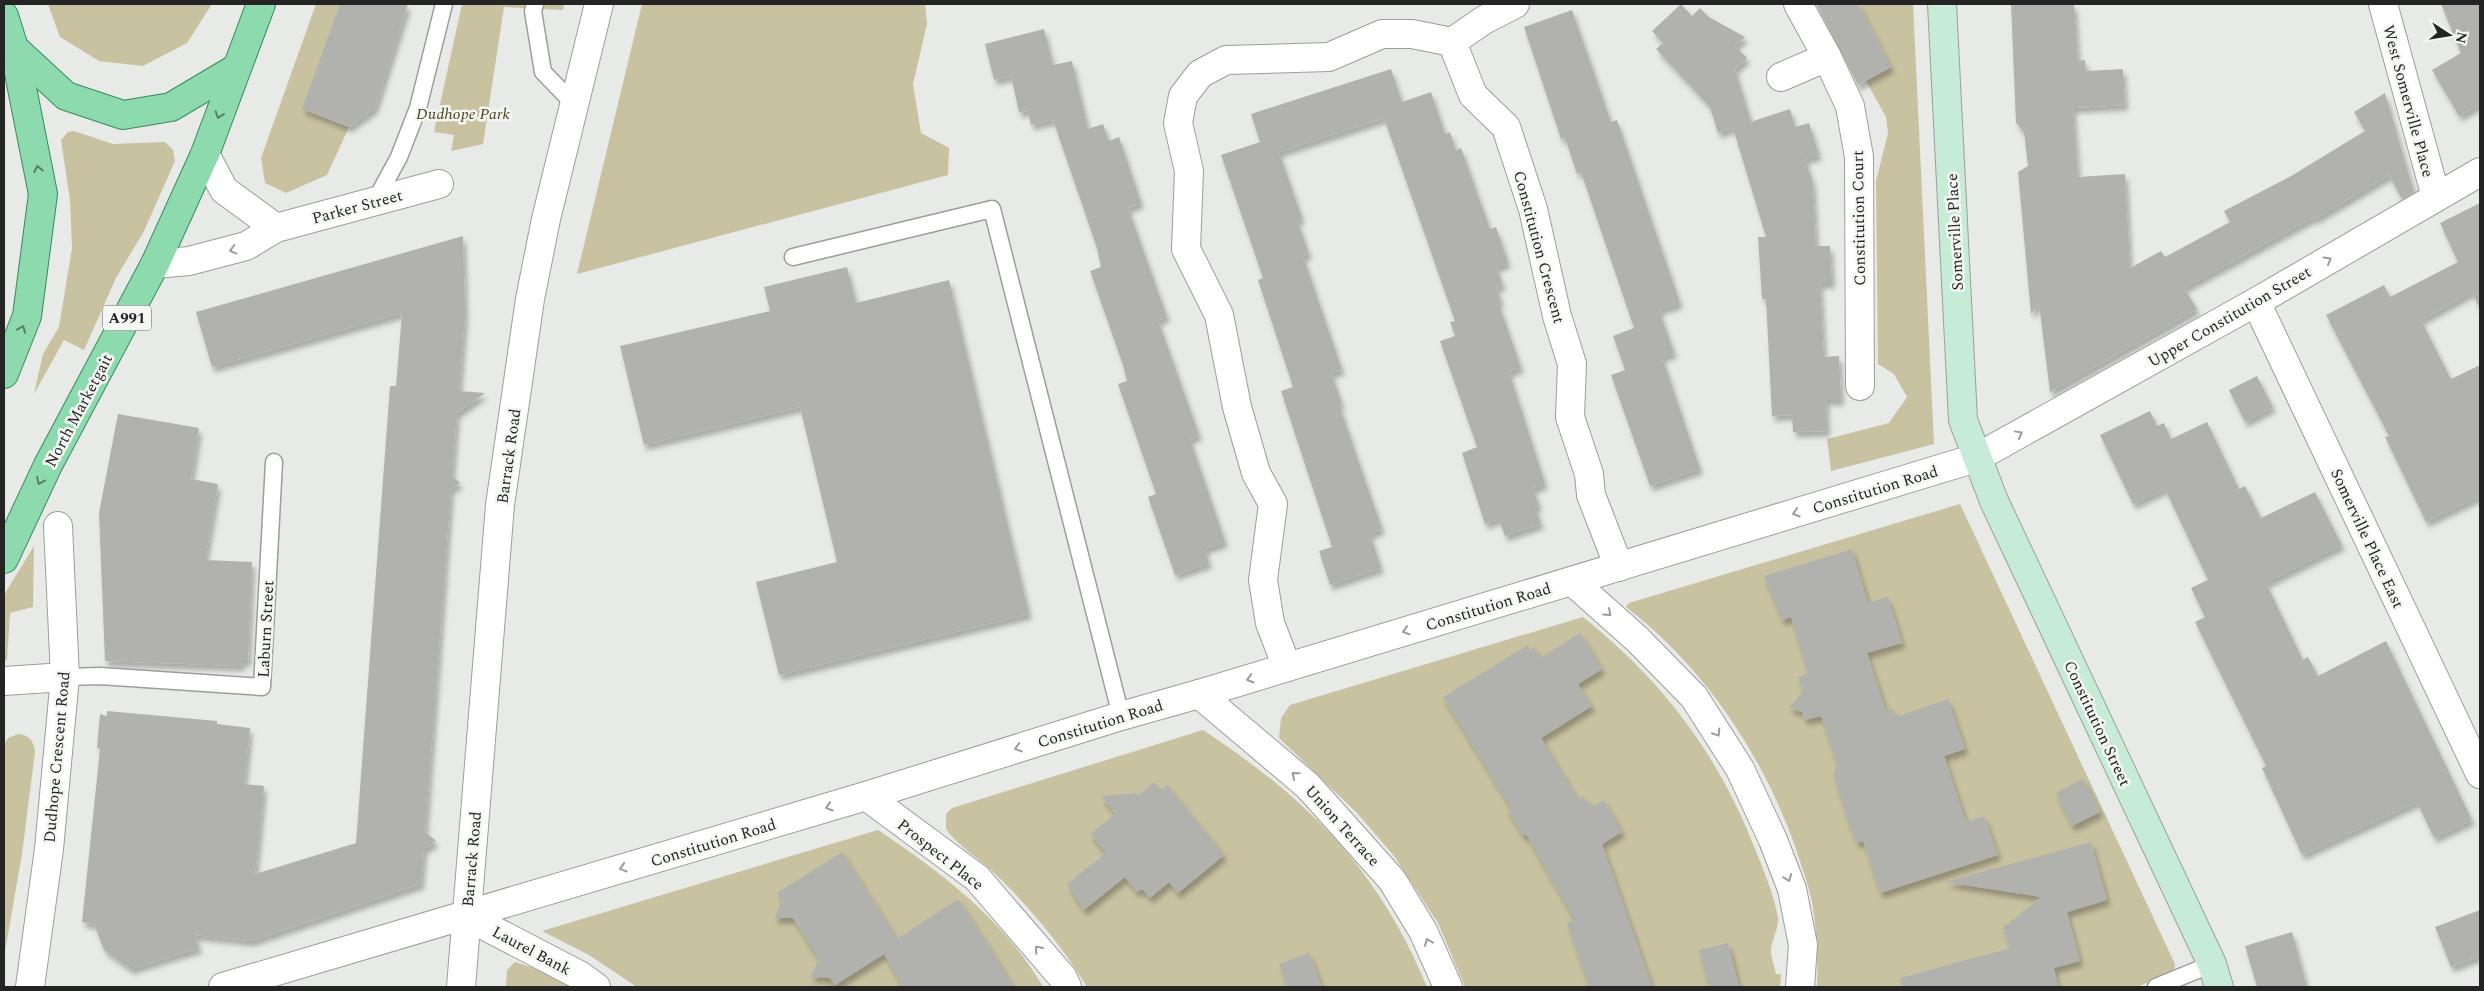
<svg xmlns="http://www.w3.org/2000/svg" width="2484" height="991" viewBox="0 0 2484 991" font-family="Spectral,serif">
  <style>
    .green { fill: #c8c2a1 }
    .building { fill: #b1b2ae; filter: url(#shadow) }
    .lines { fill: none; stroke-linecap: round; stroke-linejoin: round }
    .lane-casing { stroke: #9c9e9b; stroke-width: 19 }
    .street-casing { stroke: #9c9e9b; stroke-width: 30 }
    .secondary-casing { stroke: #9c9e9b; stroke-width: 30 }
    .primary-casing { stroke: #378a5b; stroke-width: 30 }
    .lane { stroke: #fff; stroke-width: 16 }
    .street { stroke: #fff; stroke-width: 28 }
    .secondary { stroke: #c6ecd7; stroke-width: 28 }
    .primary { stroke: #8edaaf; stroke-width: 28 }
    .oneway { stroke: #587f69 }
    .oneway2 { stroke: #9c9c9c }
    .labels { text-anchor: middle; stroke-width: 5; stroke-linejoin: round; paint-order: stroke }
    .shield { fill: #f4f7f3; stroke: #626361; stroke-width: 1 }
    .shield-label { font-size: 15px; font-weight: bold; fill: #232423 }
    .street-label { font-size: 16px; fill: #232423; stroke: #f4f7f3 }
    .park-label { font-size: 16px; font-style: italic; fill: #4a4218; stroke: #f4f7f3 }
  </style>
  <defs>
    <filter id="shadow"><feDropShadow dx="3" dy="5.5" stdDeviation="2.5" flood-color="#0004"/></filter>
  </defs>
  <rect width="100%" height="100%" fill="#e7eae6"/>
  <!-- green -->
  <g class="green">
    <polygon points="48,4 212,4 187,43 143,66 99,61 60,37"/>
    <polygon points="316,4 340,4 303,109 349,127 327,175 286,193 265,183 261,158"/>
    <polygon points="462,4 564,4 563,10 504,7 483,144 451,151 454,135 434,132"/>
    <polygon points="642,4 925,4 927,24 913,84 921,133 949,148 948,175 577,274"/>
    <polygon points="1858,4 1913,4 1934,444 1831,471 1827,439 1889,423 1907,397 1894,374 1878,364 1876,181 1888,133 1886,117 1866,81 1891,67"/>
    <polygon points="74,131 113,144 165,142 173,150 175,161 144,231 116,278 84,350 64,340 34,394 43,354 59,327 72,248 70,200 61,140 68,132"/>
    <path d="M1960 504 2175 964 2174 971 2137 987H1817C1818 961 1817 934 1813 908 1810 888 1802 868 1796 849 1763 755 1705 668 1626 607L1629 603Z"/>
    <polygon points="34,546 33,607 10,613 7,660 4,661 4,595"/>
    <path d="M1583 617C1663 681 1718 754 1755 849 1764 871 1774 895 1778 918 1779 929 1771 940 1771 951 1771 958 1775 967 1776 974H1781L1780 987H1465L1438 923 1394 856 1357 813 1279 738 1281 718 1290 705Z"/>
    <path d="M1203 730C1309 800 1378 869 1427 987H1087C1061 944 1029 906 992 871 977 857 958 846 946 829V814L952 808Z"/>
    <path d="M18 734C29 735 34 741 35 752L22 854 4 957V745L8 738Z"/>
    <path d="M878 830C941 872 1004 920 1043 987H637L589 955 542 931Z"/>
    <polygon points="515,962 537,969 571,987 506,987 507,970"/>
  </g>
  <!-- building -->
  <g class="building">
    <polygon points="340,4 408,4 375,108 349,127 302,109"/>
    <polygon points="1681,4 1692,16 1700,8 1709,17 1745,37 1735,46 1747,58 1735,69 1751,122 1735,127 1790,109 1795,127 1809,123 1819,155 1805,159 1813,183 1816,246 1830,246 1832,283 1820,283 1824,357 1839,356 1841,400 1826,400 1827,431 1793,432 1792,415 1772,416 1766,299 1762,299 1758,237 1766,237 1733,128 1718,133 1710,107 1656,49 1663,43 1652,31"/>
    <polygon points="1816,4 1858,4 1891,67 1858,85"/>
    <polygon points="2011,4 2074,4 2078,61 2085,60 2086,71 2123,69 2125,105 2073,108 2078,177 2125,174 2130,268 2161,251 2165,257 2230,222 2224,211 2291,176 2365,131 2354,112 2385,93 2414,192 2402,199 2389,175 2315,219 2314,217 2184,288 2197,309 2050,392 2039,304 2031,314 2018,172 2028,166 2024,132 2016,123"/>
    <polygon points="2441,4 2480,4 2480,104 2459,116 2432,70 2461,53"/>
    <polygon points="1572,10 1611,122 1617,120 1680,303 1659,310 1674,353 1662,357 1700,469 1650,486 1611,375 1625,370 1613,336 1634,328 1581,172 1577,174 1565,138 1561,139 1524,27"/>
    <polygon points="1044,29 1053,65 1072,61 1088,129 1103,124 1109,141 1119,137 1141,203 1128,208 1167,317 1158,320 1199,435 1190,439 1225,542 1205,549 1209,563 1175,575 1148,497 1156,494 1118,384 1127,381 1123,365 1090,271 1101,267 1097,248 1053,120 1031,125 1028,111 1019,112 1011,76 994,80 985,44"/>
    <polygon points="1391,69 1402,102 1431,92 1445,134 1450,132 1456,150 1461,148 1490,229 1496,227 1508,263 1496,267 1503,285 1496,287 1501,301 1498,302 1521,368 1509,372 1545,484 1533,488 1539,506 1535,507 1541,524 1505,536 1499,519 1485,524 1462,453 1477,447 1440,341 1455,336 1450,322 1455,321 1384,118 1279,152 1302,218 1297,220 1309,254 1303,256 1342,370 1331,373 1342,404 1339,405 1382,529 1370,534 1381,568 1330,585 1319,551 1332,547 1281,391 1293,387 1258,280 1263,278 1221,155 1260,142 1251,114"/>
    <polygon points="2480,203 2480,309 2472,292 2421,320 2451,379 2480,365 2480,496 2426,522 2385,437 2389,436 2326,315 2384,285 2390,297 2458,262 2440,223"/>
    <polygon points="463,236 465,315 459,391 485,393 457,413 452,476 460,483 451,489 425,832 436,841 424,849 421,884 251,941 195,935 199,948 131,969 104,950 94,924 82,922 100,749 97,748 100,714 107,716 107,711 217,721 217,724 250,728 244,784 264,786 255,874 356,843 390,386 396,386 402,313 212,367 196,312"/>
    <polygon points="847,267 856,303 949,280 1029,614 779,675 756,582 837,562 800,407 644,445 620,346 770,311 764,287"/>
    <polygon points="2257,376 2273,407 2245,422 2229,390"/>
    <polygon points="2150,411 2157,426 2164,423 2171,439 2207,422 2239,489 2245,486 2261,518 2315,492 2342,545 2266,583 2303,660 2308,657 2318,676 2386,641 2472,820 2434,838 2417,802 2302,855 2262,768 2266,766 2195,622 2205,617 2191,588 2208,580 2165,489 2133,504 2100,435"/>
    <polygon points="118,414 199,428 191,479 218,484 205,560 252,562 248,661 242,661 241,666 105,661 99,513"/>
    <polygon points="1852,549 1868,603 1888,597 1902,643 1867,653 1886,711 1893,709 1896,717 1948,699 1965,749 1944,756 1966,822 1984,816 1998,855 1880,893 1863,841 1857,843 1847,818 1833,772 1838,767 1821,716 1805,720 1802,712 1789,708 1803,691 1798,677 1808,674 1791,617 1782,620 1764,576"/>
    <polygon points="1580,633 1602,669 1578,684 1592,706 1541,738 1578,800 1584,796 1590,807 1604,800 1622,832 1602,844 1652,987 1589,987 1567,923 1575,920 1526,834 1523,836 1507,808 1510,806 1443,697 1528,645 1530,650 1534,647 1540,658"/>
    <polygon points="2083,779 2100,812 2072,826 2056,793"/>
    <polygon points="1154,782 1161,790 1167,785 1224,855 1178,893 1169,882 1150,898 1142,889 1137,892 1125,877 1084,910 1067,884 1106,853 1090,834 1115,814 1101,796 1136,793 1138,796"/>
    <polygon points="2091,842 2107,900 2067,912 2080,961 2054,968 2058,987 1902,987 1900,978 2010,948 2004,929 2000,930 2041,897 1945,882"/>
    <polygon points="842,852 897,939 958,899 1014,987 903,987 884,954 835,985 830,978 810,977 819,960 793,918 774,918 782,901 777,893"/>
    <polygon points="2480,910 2480,956 2451,967 2435,927"/>
    <polygon points="2292,932 2307,987 2257,987 2245,946"/>
    <polygon points="1728,943 1739,987 1709,987 1699,950"/>
    <polygon points="1309,953 1322,987 1288,987 1279,964"/>
  </g>
  <g class="lines">
    <defs>
      <g id="lane">
        <polyline points="535,4 533,11 543,72 574,104"/>
        <polyline points="375,201 399,157 418,108 444,4"/>
        <polyline points="793,257 992,209 1121,716"/>
        <polyline points="65,677 100,676 262,687 274,462"/>
        <polyline points="2156,987 2212,964"/>
      </g>
      <g id="street">
        <polyline points="1798,4 1827,57 1850,106 1859,157 1860,386"/>
        <polyline points="2383,4 2436,197"/>
        <polyline points="1452,42 1473,95 1506,127 1533,209 1557,316 1572,364 1570,417 1589,474 1591,495 1619,567"/>
        <polyline points="1452,42 1484,20 1515,4"/>
        <polyline points="1781,77 1827,57"/>
        <polyline points="205,154 224,190 276,228"/>
        <polyline points="155,264 189,261 246,246 276,228 439,184"/>
        <polyline points="2256,302 2480,774"/>
        <polyline points="1572,581 1637,639 1694,697 1740,769 1773,840 1792,889 1803,945 1800,987"/>
        <polyline points="1287,667 1270,623 1263,580 1273,504 1256,473 1237,407 1219,315 1186,249 1189,171 1178,123 1183,96 1200,74 1226,60 1329,57 1382,34 1412,34 1452,42"/>
        <polyline points="4,681 65,677"/>
        <polyline points="1199,694 1308,786 1392,880 1423,931 1448,987"/>
        <polyline points="866,796 977,878 1063,978 1067,987"/>
        <polyline points="466,916 581,976 596,987"/>
        <polyline points="30,987 49,849 65,677 58,526"/>
        <polyline points="223,987 866,796 1121,716 1199,694 1976,458 2256,302 2480,172"/>
        <polyline points="461,987 500,505 530,299 546,219 599,4"/>
      </g>
      <polyline id="secondary" points="1942,4 1963,420 1994,501 2212,964 2219,987"/>
      <g id="primary">
        <polyline points="4,16 14,48 43,194 27,316 4,374"/>
        <polyline points="14,48 66,96 123,115 171,107 235,69"/>
        <polyline points="4,559 48,465 155,264 205,154 261,4"/>
      </g>
    </defs>
    <!-- lane casing -->
    <use href="#lane" class="lane-casing"/>
    <!-- street casing -->
    <use href="#street" class="street-casing"/>
    <!-- secondary casing -->
    <use href="#secondary" class="secondary-casing"/>
    <!-- primary casing -->
    <use href="#primary" class="primary-casing"/>
    <!-- lane -->
    <use href="#lane" class="lane"/>
    <!-- street -->
    <use href="#street" class="street"/>
    <!-- secondary -->
    <use href="#secondary" class="secondary"/>
    <!-- primary -->
    <use href="#primary" class="primary"/>
  </g>
  <!-- one-way arrows -->
  <defs><path id="oneway-chevron" d="M-2-3.5L2.5 0L-2 3.5" fill="none" stroke-width="1.6" stroke-linecap="round" stroke-linejoin="round" transform="scale(1.25)"/></defs>
  <g class="oneway">
    <use href="#oneway-chevron" transform="translate(219 115) rotate(109)"/>
    <use href="#oneway-chevron" transform="translate(38 169) rotate(-101)"/>
    <use href="#oneway-chevron" transform="translate(22 329) rotate(-68)"/>
    <use href="#oneway-chevron" transform="translate(40 481) rotate(115)"/>
  </g>
  <g class="oneway2">
    <use href="#oneway-chevron" transform="translate(233 250) rotate(165)"/>
    <use href="#oneway-chevron" transform="translate(2328 260) rotate(-30)"/>
    <use href="#oneway-chevron" transform="translate(2019 434) rotate(-29)"/>
    <use href="#oneway-chevron" transform="translate(1796 513) rotate(163)"/>
    <use href="#oneway-chevron" transform="translate(1608 613) rotate(42)"/>
    <use href="#oneway-chevron" transform="translate(1406 631) rotate(163)"/>
    <use href="#oneway-chevron" transform="translate(1250 679) rotate(163)"/>
    <use href="#oneway-chevron" transform="translate(1717 733) rotate(57)"/>
    <use href="#oneway-chevron" transform="translate(1018 748) rotate(163)"/>
    <use href="#oneway-chevron" transform="translate(1295 775) rotate(-140)"/>
    <use href="#oneway-chevron" transform="translate(829 807) rotate(163)"/>
    <use href="#oneway-chevron" transform="translate(623 868) rotate(163)"/>
    <use href="#oneway-chevron" transform="translate(1788 878) rotate(69)"/>
    <use href="#oneway-chevron" transform="translate(1428 942) rotate(-113)"/>
    <use href="#oneway-chevron" transform="translate(1038 949) rotate(-131)"/>
  </g>
  <g class="labels">
    <!-- shield labels -->
    <rect class="shield" x="103" y="305.5" width="48" height="25" rx="4"/>
    <g class="shield-label">
      <text x="127" y="323">A991</text>
    </g>
    <!-- street labels -->
    <g class="street-label">
      <text transform="translate(2409 101) rotate(75)" y="6">West Somerville Place</text>
      <text transform="translate(357 206) rotate(-15)" y="6">Parker Street</text>
      <text transform="translate(1858 218) rotate(-91)" y="6">Constitution Court</text>
      <text transform="translate(1954 232) rotate(-93)" y="6">Somerville Place</text>
      <text transform="translate(1540 247) rotate(75)" y="6">Constitution Crescent</text>
      <text transform="translate(2229 316) rotate(-30)" y="6">Upper Constitution Street</text>
      <text transform="translate(78 410) rotate(-62)" y="6">North Marketgait</text>
      <text transform="translate(508 456) rotate(-82)" y="6">Barrack Road</text>
      <text transform="translate(1875 489) rotate(-17)" y="6">Constitution Road</text>
      <text transform="translate(2368 538) rotate(65)" y="6">Somerville Place East</text>
      <text transform="translate(1488 606) rotate(-17)" y="6">Constitution Road</text>
      <text transform="translate(265 629) rotate(-87)" y="6">Laburn Street</text>
      <text transform="translate(1100 723) rotate(-17)" y="6">Constitution Road</text>
      <text transform="translate(2098 723) rotate(65)" y="6">Constitution Street</text>
      <text transform="translate(56 757) rotate(-85)" y="6">Dudhope Crescent Road</text>
      <text transform="translate(1343 825) rotate(48)" y="6">Union Terrace</text>
      <text transform="translate(713 842) rotate(-17)" y="6">Constitution Road</text>
      <text transform="translate(941 854) rotate(38)" y="6">Prospect Place</text>
      <text transform="translate(471 859) rotate(-85)" y="6">Barrack Road</text>
      <text transform="translate(532 950) rotate(28)" y="6">Laurel Bank</text>
    </g>
    <!-- park labels -->
    <g class="park-label">
      <text x="463" y="119">Dudhope Park</text>
    </g>
  </g>
  <!-- border -->
  <rect width="2484" height="991" fill="none" stroke="#232423" stroke-width="10"/>
  <!-- north arrow -->
  <g transform="translate(2449 35) rotate(102)" stroke="#f4f7f3" stroke-width="4" paint-order="stroke">
  <path d="M0-4L9 19L0 12L-9 19Z" fill="#232423"/>
  <text y="-8" font-size="14" font-weight="bold" text-anchor="middle" fill="#232423">N</text>
  </g>
</svg>
